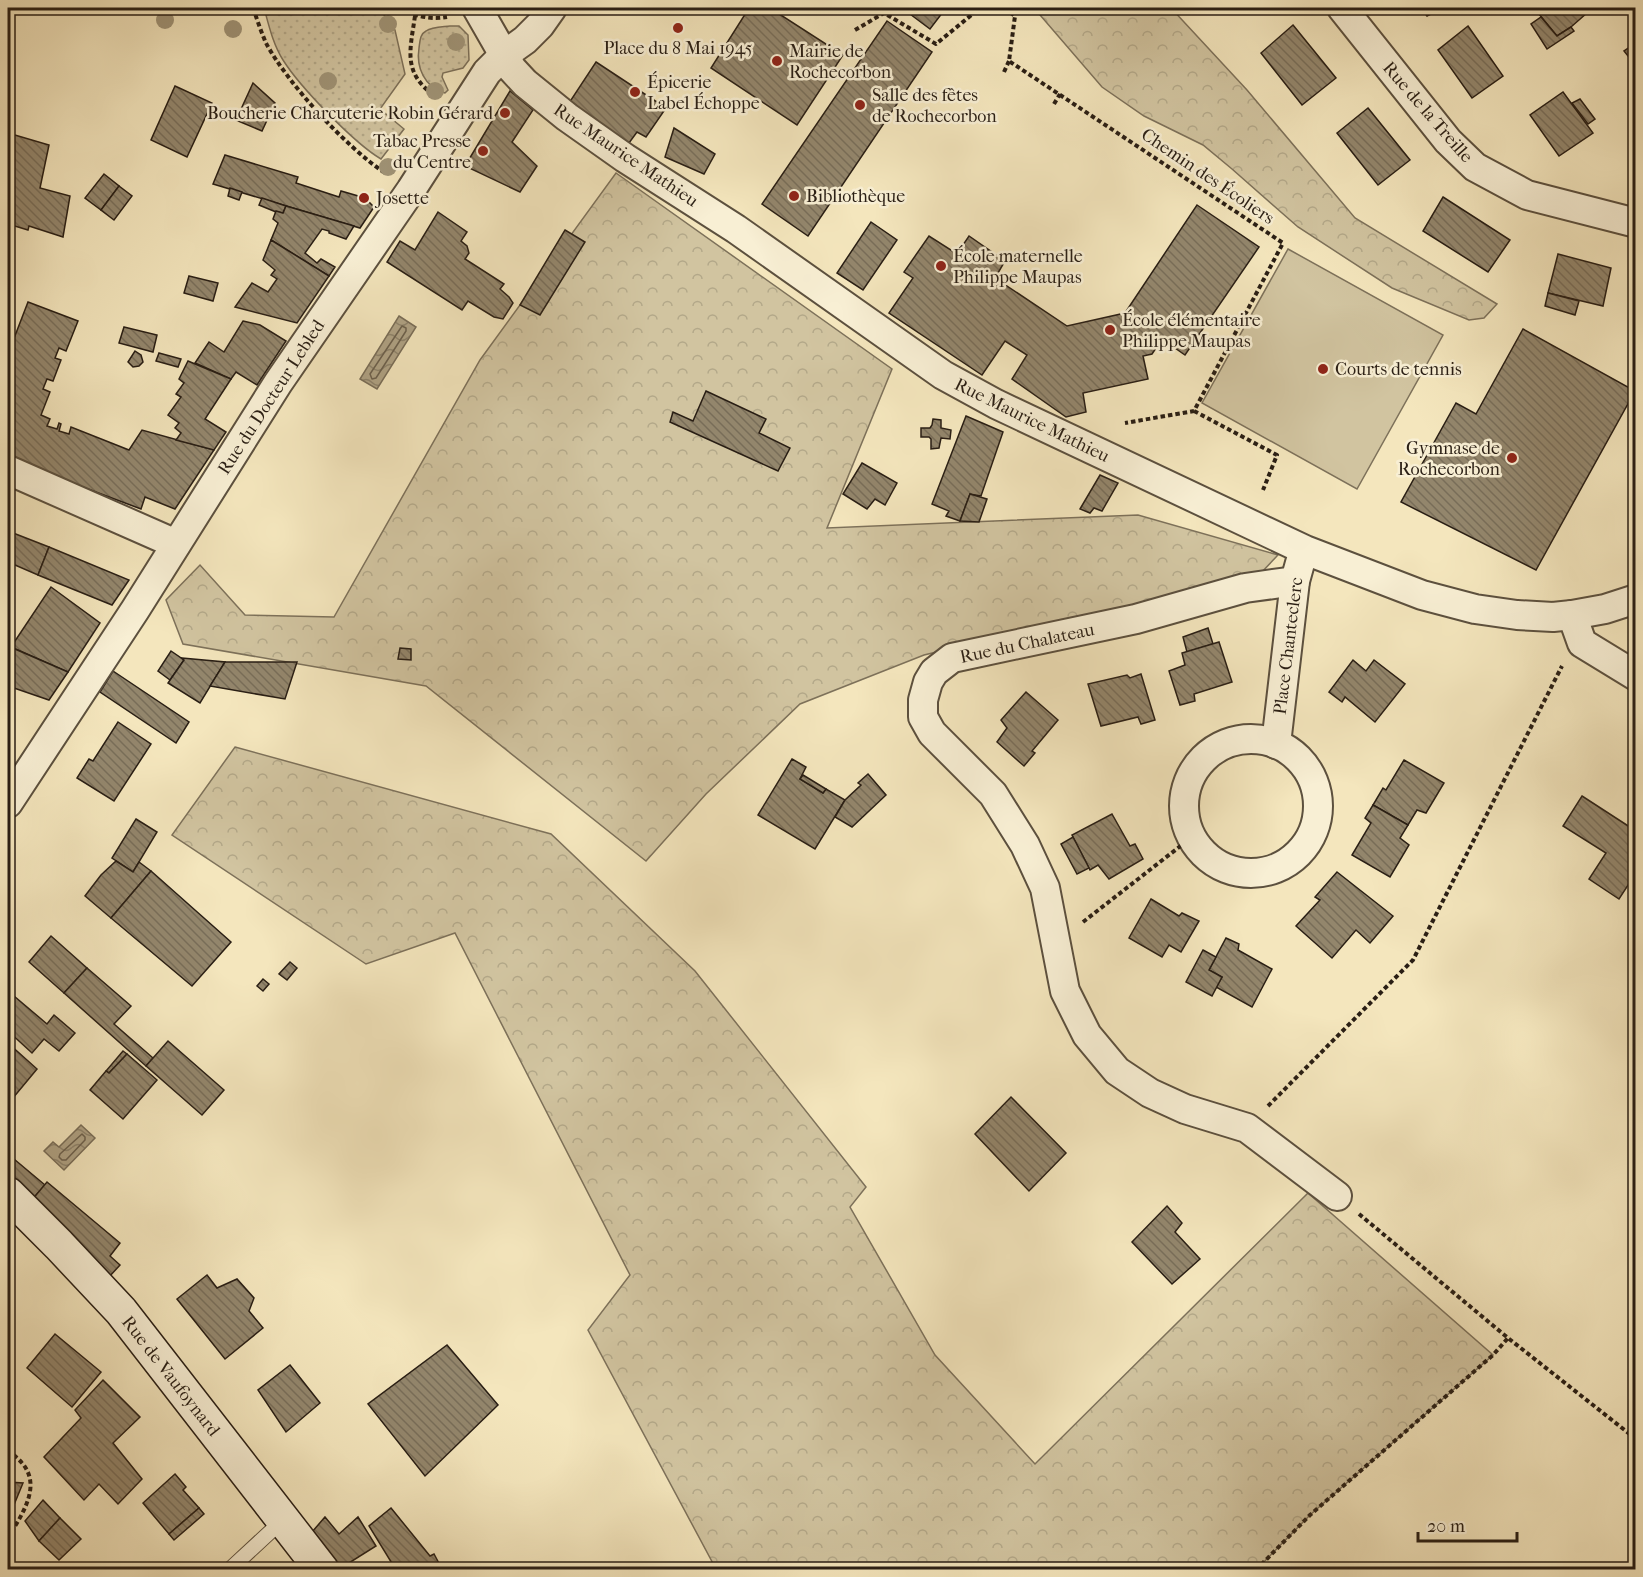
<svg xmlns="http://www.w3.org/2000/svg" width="1643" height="1577" viewBox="0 0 1643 1577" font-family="'IM FELL French Canon',serif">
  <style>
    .grass { fill: url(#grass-dots); stroke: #7d715a; stroke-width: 1.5 }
    .forest { fill: url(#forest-crowns); stroke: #7d715a; stroke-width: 1.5 }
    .garden { fill: #d1c4a0; stroke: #7d715a; stroke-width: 1.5 }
    .water { fill: url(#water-waves); stroke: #796d57; stroke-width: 1.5 }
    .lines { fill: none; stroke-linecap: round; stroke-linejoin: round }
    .shore { stroke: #6c604c; stroke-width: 1.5 }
    .building { fill: url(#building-back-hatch); stroke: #291e14; stroke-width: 1.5 }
    .lane-casing { stroke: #5c503e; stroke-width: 16 }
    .street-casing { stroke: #5c503e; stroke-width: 32 }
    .secondary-casing { stroke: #291e14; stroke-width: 36 }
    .path { stroke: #291e14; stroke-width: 4; stroke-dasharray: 4.5 3; stroke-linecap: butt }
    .lane { stroke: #f8efd4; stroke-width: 14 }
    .street { stroke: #f8efd4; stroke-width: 28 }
    .secondary { stroke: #f8efd4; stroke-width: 33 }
    .tree { fill: #a09477 }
    .poi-dot { fill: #8f2418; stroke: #f8efd4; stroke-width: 2 }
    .labels { text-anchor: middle; stroke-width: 5; stroke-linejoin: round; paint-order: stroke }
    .poi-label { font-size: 18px; fill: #291e14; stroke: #f8efd4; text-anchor: start }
    .street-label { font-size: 18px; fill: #291e14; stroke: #f8efd4 }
  </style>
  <defs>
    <pattern id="grass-dots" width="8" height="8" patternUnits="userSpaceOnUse" patternTransform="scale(1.5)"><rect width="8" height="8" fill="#d1c4a0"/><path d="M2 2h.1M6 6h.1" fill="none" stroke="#b3a889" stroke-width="1.8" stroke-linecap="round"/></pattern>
    <pattern id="forest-crowns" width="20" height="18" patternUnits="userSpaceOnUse" patternTransform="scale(1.5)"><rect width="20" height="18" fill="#d1c4a0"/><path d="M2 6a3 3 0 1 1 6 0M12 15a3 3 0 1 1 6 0" fill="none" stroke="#b3a889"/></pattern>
    <pattern id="water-waves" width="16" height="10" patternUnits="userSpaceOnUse" patternTransform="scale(1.5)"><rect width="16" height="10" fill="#afa284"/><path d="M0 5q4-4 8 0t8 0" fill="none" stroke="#8e836b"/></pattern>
    <pattern id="building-back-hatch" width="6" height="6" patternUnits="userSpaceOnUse" patternTransform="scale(1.5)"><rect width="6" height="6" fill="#93866c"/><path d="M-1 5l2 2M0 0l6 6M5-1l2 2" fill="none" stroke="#786d58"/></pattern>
  </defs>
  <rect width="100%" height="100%" fill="#f4e6bd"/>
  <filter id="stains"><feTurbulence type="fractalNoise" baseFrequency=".00333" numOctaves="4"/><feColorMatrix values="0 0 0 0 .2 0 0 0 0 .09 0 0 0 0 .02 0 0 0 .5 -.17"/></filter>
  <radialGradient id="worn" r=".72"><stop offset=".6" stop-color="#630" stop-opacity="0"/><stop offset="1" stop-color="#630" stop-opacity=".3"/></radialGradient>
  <!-- grass -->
  <g class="grass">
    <path d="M264 8H379L395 30 405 74 380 109 404 129 381 159C354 143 300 87 283 60 273 44 269 26 264 8Z"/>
    <path d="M450 26H459L468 35 469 60 463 68 443 73 442 77 448 90 445 93C424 87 416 67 419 48 420 41 420 34 426 31 432 27 443 27 450 26Z"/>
  </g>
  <!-- forest -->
  <g class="forest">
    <polygon points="1034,8 1171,8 1247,90 1355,218 1497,304 1484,318 1469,320 1392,288 1298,227 1232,169 1203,145 1144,116 1102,87"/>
    <polygon points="616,173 892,369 827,528 1138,515 1278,555 1259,575 924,655 800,704 706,794 646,861 426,686 183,644 166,600 200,565 245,615 334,617 480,360"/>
    <polygon points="235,747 551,834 695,971 866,1187 850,1207 935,1355 1035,1464 1308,1193 1493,1355 1310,1515 1257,1569 716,1569 588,1330 630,1275 455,933 366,964 172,835"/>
  </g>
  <!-- garden -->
  <polygon class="garden" points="1288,249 1443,335 1357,489 1202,403"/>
  <!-- water -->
  <g class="water">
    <polygon points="399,316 416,327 377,389 360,379"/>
    <polygon points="81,1125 95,1138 64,1170 44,1151 53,1142 59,1147"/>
  </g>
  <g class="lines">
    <!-- shore -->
    <g class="shore">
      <polygon points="402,326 406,328 406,331 376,378 372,379 370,374"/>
      <polygon points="82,1134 85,1137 85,1140 66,1160 62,1160 59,1157 60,1154"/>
    </g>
  </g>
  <!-- building -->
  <g class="building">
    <polygon points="749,8 770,8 843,55 797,125 711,68"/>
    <polygon points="902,8 946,8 930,29"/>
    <polygon points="1421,8 1443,8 1427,16"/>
    <polygon points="1534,8 1583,8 1587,13 1571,27 1557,36"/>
    <polygon points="1541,17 1557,36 1571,27 1574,31 1547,49 1531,24"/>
    <polygon points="887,21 932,52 808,236 762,204"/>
    <polygon points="1293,25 1336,78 1302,105 1261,53"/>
    <polygon points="1468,26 1503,76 1472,98 1438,50"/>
    <polygon points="1636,43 1636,66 1624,51"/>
    <polygon points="596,62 666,108 646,137 637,132 629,143 569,103"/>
    <polygon points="253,83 275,103 262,131 236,120"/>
    <polygon points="175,86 212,103 187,157 151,140"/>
    <polygon points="510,91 533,110 512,142 537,166 520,192 465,166"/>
    <polygon points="1563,92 1593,133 1559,156 1530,115"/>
    <polygon points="1580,99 1595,119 1588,124 1572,103"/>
    <polygon points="1368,108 1410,160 1378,185 1337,133"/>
    <polygon points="674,128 715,154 704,174 665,157"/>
    <polygon points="8,133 49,145 40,188 70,196 63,237 29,226 28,230 8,224"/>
    <polygon points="225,155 298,177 296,183 339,197 341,191 365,198 374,207 360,228 213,184"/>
    <polygon points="104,174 119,186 101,210 85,198"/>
    <polygon points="119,186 132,196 114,220 101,210"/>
    <polygon points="230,188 242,192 239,200 228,196"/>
    <polygon points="1443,197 1510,240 1488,272 1423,231"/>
    <polygon points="262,198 286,206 283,213 276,212 259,205"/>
    <polygon points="1197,205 1259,247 1185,355 1162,339 1152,354 1143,356 1148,379 1083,393 1086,412 1066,417 1012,379 1027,355 1005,341 982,375 889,313 913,278 904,272 929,236 957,254 969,236 1005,261 995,278 1067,326 1125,313"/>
    <polygon points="286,206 354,226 346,239 329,233 329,231 322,229 305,253 317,263 321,259 335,267 329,276 271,240 278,223 273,219 276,211 283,213"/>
    <polygon points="438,212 467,232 461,241 467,246 469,253 465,259 504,284 500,289 509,297 513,303 503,319 494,317 468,301 462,310 387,262 400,241 415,250"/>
    <polygon points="871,222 897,240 863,290 837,273"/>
    <polygon points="565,230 585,242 540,315 520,305"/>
    <polygon points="271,240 329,276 297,323 235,307 252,283 268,292 277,279 271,275 275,270 263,260"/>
    <polygon points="1558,254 1611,268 1603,306 1548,293"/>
    <polygon points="189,276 218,283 213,301 184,293"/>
    <polygon points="1548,293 1579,301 1575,315 1545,306"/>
    <polygon points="28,302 78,321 66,351 59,348 55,358 61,360 53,381 47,379 43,389 50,392 41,415 50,419 47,426 57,429 59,423 61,424 59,431 69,434 71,427 129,450 142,430 214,450 175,509 145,497 141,509 8,459 8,354"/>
    <polygon points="243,321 260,325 286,341 257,385 236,372 231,379 195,363 209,342 224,352"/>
    <polygon points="124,327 157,335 153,352 119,343"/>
    <polygon points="1523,329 1635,391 1536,570 1401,502 1456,403 1476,414"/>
    <polygon points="135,351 141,355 143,362 139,366 133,367 128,362"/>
    <polygon points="159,353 181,359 178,367 156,361"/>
    <polygon points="188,361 231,379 205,419 226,432 214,450 176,440 181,433 175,428 179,423 168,415 181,397 176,394 184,383 179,379"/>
    <polygon points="706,391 766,419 759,433 790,448 778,471 670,422 673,412 693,421"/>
    <polygon points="966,416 1003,432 981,496 970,494 960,521 946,516 949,511 932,504"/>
    <polygon points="933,419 941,420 941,428 951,430 950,439 941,438 939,448 931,449 931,439 929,437 921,437 921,428 930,428 932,425"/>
    <polygon points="862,463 897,483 885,505 875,499 867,509 843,494"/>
    <polygon points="1100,475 1118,483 1102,511 1094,508 1090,513 1080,509"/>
    <polygon points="970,494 987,499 979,522 960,521"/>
    <polygon points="8,531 49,547 38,575 8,562"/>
    <polygon points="49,547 129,580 112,605 38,575"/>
    <polygon points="51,587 100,623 68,672 11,647"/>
    <polygon points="1208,628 1213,644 1187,652 1183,637"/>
    <polygon points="1219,642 1232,682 1194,694 1195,701 1180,705 1169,671 1185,665 1182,653"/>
    <polygon points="8,646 68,672 49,700 8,686"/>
    <polygon points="400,648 411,649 411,660 398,659"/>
    <polygon points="171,651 184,660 170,680 158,671"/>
    <polygon points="182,658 225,662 200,703 168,683 184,660"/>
    <polygon points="1353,660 1366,671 1374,660 1405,684 1375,722 1345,697 1342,702 1329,692"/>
    <polygon points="225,662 297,662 285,699 210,686"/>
    <polygon points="113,671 189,722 176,743 100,692"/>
    <polygon points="1141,674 1155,720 1141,724 1138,717 1101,726 1088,684 1127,675 1130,678"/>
    <polygon points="1026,692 1058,720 1032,751 1035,753 1024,766 997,742 1007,728 1001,720"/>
    <polygon points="118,722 151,744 114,801 77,778 89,759 93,761"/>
    <polygon points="792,759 806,767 800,779 823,793 826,789 845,800 815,849 758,815"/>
    <polygon points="1404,760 1444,783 1426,813 1417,810 1408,825 1373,805 1383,788 1386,790"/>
    <polygon points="868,774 886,795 852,827 835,817 845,800 861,785 858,783"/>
    <polygon points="803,775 826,789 823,793 800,779"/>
    <polygon points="1582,796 1636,831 1636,858 1629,868 1636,873 1619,899 1589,879 1606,853 1563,826"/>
    <polygon points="1373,805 1408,825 1400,838 1409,845 1390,877 1352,855 1371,823 1365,818"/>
    <polygon points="1112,814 1130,846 1135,844 1143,859 1109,879 1098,865 1090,870 1072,835"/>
    <polygon points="136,819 157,832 133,872 112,858"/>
    <polygon points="1073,837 1089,868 1077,874 1061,844"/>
    <polygon points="116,861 133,872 139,862 151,871 111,918 85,896 101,875"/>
    <polygon points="151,871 231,942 192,986 111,918"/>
    <polygon points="1337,872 1393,916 1370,943 1356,930 1332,958 1296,926 1320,900 1315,897"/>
    <polygon points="1151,899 1179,916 1182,913 1199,921 1181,952 1169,945 1162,957 1129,938"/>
    <polygon points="51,936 87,968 64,993 29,962"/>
    <polygon points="1226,938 1239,944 1238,950 1272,969 1252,1007 1216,987 1222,977 1209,970"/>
    <polygon points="1203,950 1216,957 1209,970 1222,977 1212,996 1186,982"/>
    <polygon points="290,962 297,968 287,980 279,974"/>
    <polygon points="87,968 131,1006 114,1024 153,1058 146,1066 64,993"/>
    <polygon points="263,979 269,984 263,991 257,986"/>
    <polygon points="14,996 47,1024 54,1015 75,1033 59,1051 44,1039 32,1053 8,1031 8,1003"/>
    <polygon points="168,1041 224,1090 202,1115 146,1066"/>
    <polygon points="8,1043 37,1069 8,1104"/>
    <polygon points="123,1051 127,1054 109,1073 106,1071"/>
    <polygon points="127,1054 157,1080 123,1119 90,1090 106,1071 109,1073"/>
    <polygon points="1011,1097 1066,1153 1029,1191 975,1134"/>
    <polygon points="8,1154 45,1185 31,1201 8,1179"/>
    <polygon points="47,1182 120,1243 110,1256 120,1265 109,1277 31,1201"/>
    <polygon points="1167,1206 1182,1223 1175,1232 1200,1259 1172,1284 1132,1242"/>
    <polygon points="207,1275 217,1288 237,1279 254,1298 249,1311 263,1328 225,1359 177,1299"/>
    <polygon points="55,1334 101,1372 72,1407 27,1368"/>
    <polygon points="447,1345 498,1405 425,1476 368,1404"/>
    <polygon points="290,1365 320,1403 286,1432 258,1390"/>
    <polygon points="103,1380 140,1417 113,1443 142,1479 118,1504 99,1484 84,1500 44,1457 81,1418 75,1410"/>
    <polygon points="175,1474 186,1487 183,1490 199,1508 169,1534 143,1503"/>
    <polygon points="8,1482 23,1483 9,1517 8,1516"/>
    <polygon points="43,1500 60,1518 39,1541 25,1521"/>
    <polygon points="199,1508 204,1514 174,1540 169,1534"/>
    <polygon points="391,1508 430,1556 434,1554 442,1569 396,1570 369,1526"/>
    <polygon points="325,1517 339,1534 358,1517 376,1546 341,1568 312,1532"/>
    <polygon points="60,1518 81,1539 59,1560 39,1541"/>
  </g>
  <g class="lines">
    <defs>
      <polyline id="lane" points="229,1570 283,1520"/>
      <g id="street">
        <polyline points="477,8 512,69 525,83 567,117 625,158 736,229 943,375 996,404 1305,550 1422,595 1475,609 1517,615 1553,617 1572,615 1605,609 1636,599"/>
        <polyline points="1342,8 1448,141 1475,167 1527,195 1636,223"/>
        <polyline points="8,470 176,544"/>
        <polyline points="1295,581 1245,588 1136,619 952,658 934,672 928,682 923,700 923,717 932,733 993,794 1025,845 1045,888 1065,991 1087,1035 1117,1071 1150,1093 1185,1109 1247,1128 1337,1196"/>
        <polyline points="1572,615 1582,643 1636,676"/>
        <circle cx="1251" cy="806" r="67"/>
        <polyline points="1276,744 1295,581 1300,563"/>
        <polyline points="8,803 135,610 278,383 411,190 487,72 504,55 525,40 540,25 552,8"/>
      </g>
      <polyline id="secondary" points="8,1194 59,1245 121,1311 322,1570"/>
    </defs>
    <!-- lane casing -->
    <use href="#lane" class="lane-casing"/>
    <!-- street casing -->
    <use href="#street" class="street-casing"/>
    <!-- secondary casing -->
    <use href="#secondary" class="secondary-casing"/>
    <!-- path -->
    <g class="path">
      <path d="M253 8C257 19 261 32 266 43 288 84 346 147 385 173"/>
      <path d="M400 8C415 16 430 20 447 17"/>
      <polyline points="1004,8 1015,16 1009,61 1283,243 1194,411 1125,423"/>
      <path d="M415 16C410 51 402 73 436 97"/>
      <polyline points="855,30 884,13 936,44 980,8"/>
      <polyline points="1004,72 1009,61"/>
      <polyline points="1054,104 1060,94"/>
      <polyline points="1194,411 1277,455 1263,490"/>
      <polyline points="1083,922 1192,837"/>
      <polyline points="1268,1106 1413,960 1562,666"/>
      <polyline points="1359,1214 1508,1338 1636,1439"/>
      <path d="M8 1450C12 1454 18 1458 22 1463 43 1487 20 1517 8 1538"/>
      <polyline points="1256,1570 1310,1515 1493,1355 1508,1338"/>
    </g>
    <!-- lane -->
    <use href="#lane" class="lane"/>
    <!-- street -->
    <use href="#street" class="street"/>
    <!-- secondary -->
    <use href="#secondary" class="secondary"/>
  </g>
  <!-- trees -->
  <g class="tree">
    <circle cx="165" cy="20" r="9"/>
    <circle cx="388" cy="24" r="9"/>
    <circle cx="233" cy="29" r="9"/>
    <circle cx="456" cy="42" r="9"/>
    <circle cx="328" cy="81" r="9"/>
    <circle cx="435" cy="91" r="9"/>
    <circle cx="388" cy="167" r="9"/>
  </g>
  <!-- markers -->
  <g class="poi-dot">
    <circle cx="678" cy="28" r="6"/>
    <circle cx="777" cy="61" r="6"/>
    <circle cx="635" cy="92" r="6"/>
    <circle cx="860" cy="105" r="6"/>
    <circle cx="505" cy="113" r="6"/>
    <circle cx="483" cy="151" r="6"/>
    <circle cx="794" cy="196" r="6"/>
    <circle cx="364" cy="198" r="6"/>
    <circle cx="941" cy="266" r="6"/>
    <circle cx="1110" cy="330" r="6"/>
    <circle cx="1323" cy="369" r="6"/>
    <circle cx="1512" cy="458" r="6"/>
  </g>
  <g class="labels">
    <!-- poi labels -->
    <g class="poi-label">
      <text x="678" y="54" text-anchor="middle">Place du 8 Mai 1945</text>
      <text x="789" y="57">Mairie de<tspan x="789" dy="21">Rochecorbon</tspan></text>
      <text x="647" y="88">Épicerie<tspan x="647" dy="21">Label Échoppe</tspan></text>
      <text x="872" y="101">Salle des fêtes<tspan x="872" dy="21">de Rochecorbon</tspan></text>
      <text x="493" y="119" text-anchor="end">Boucherie Charcuterie Robin Gérard</text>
      <text x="471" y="147" text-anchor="end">Tabac Presse<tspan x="471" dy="21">du Centre</tspan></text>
      <text x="806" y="202">Bibliothèque</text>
      <text x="376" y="204">Josette</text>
      <text x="953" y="262">École maternelle<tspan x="953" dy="21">Philippe Maupas</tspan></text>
      <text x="1122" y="326">École élémentaire<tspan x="1122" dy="21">Philippe Maupas</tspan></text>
      <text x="1335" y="375">Courts de tennis</text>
      <text x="1500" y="454" text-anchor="end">Gymnase de<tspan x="1500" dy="21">Rochecorbon</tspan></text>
    </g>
    <!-- street labels -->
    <g class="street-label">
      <text transform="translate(1428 112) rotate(49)" y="6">Rue de la Treille</text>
      <text transform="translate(626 155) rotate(34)" y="6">Rue Maurice Mathieu</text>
      <text transform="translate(1208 176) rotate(34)" y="6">Chemin des Écoliers</text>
      <text transform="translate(271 397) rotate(-57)" y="6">Rue du Docteur Lebled</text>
      <text transform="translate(1032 420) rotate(26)" y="6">Rue Maurice Mathieu</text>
      <text transform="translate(1027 643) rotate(-12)" y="6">Rue du Chalateau</text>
      <text transform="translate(1288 646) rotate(-83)" y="6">Place Chanteclerc</text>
      <text transform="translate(171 1376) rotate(52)" y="6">Rue de Vaufoynard</text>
    </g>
  </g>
  <!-- margin -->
  <rect width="1643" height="1577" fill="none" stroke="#f4e6bd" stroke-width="30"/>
  <rect x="9" y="9" width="1625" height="1559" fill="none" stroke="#291e14" stroke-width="3"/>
  <rect x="15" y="15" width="1613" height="1547" fill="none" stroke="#291e14" stroke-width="1.5"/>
  <!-- scale -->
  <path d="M1418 1532v9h99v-9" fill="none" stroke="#291e14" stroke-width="3"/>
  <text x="1427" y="1532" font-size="18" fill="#291e14" stroke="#f8efd4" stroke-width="4.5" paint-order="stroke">20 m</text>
  <rect width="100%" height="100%" filter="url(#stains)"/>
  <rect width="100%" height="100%" fill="url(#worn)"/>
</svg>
